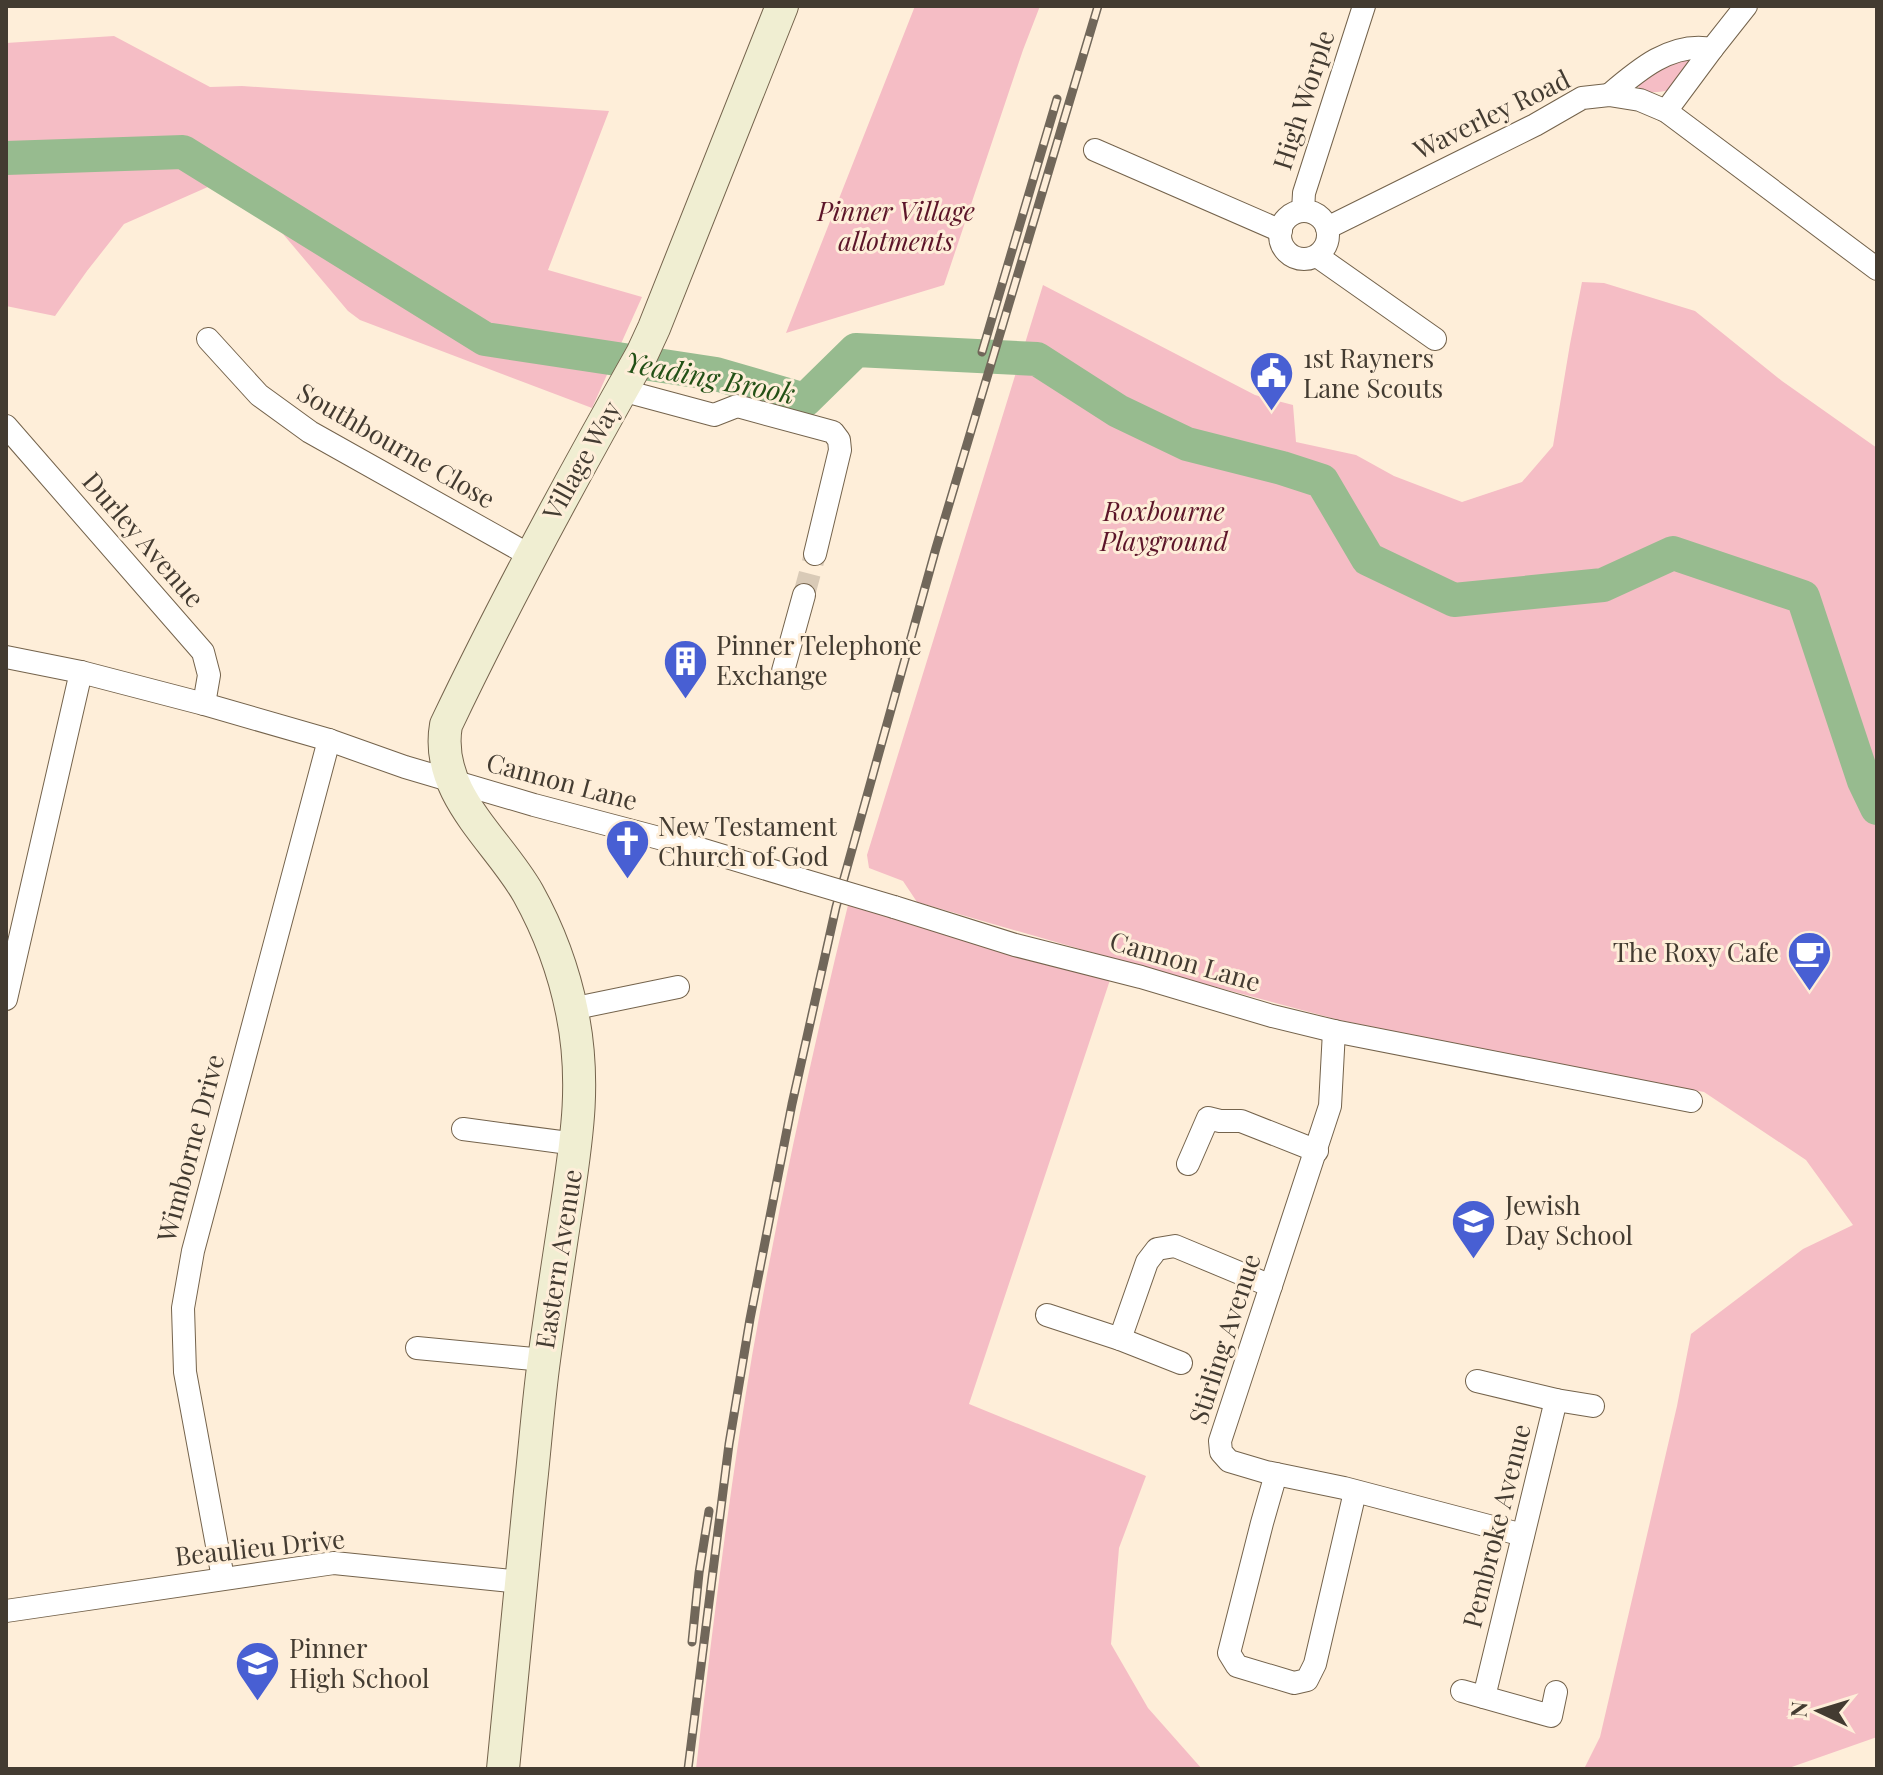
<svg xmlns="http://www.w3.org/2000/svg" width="1883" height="1775" viewBox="0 0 1883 1775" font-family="'Playfair Display',serif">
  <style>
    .green { fill: #f5bdc5 }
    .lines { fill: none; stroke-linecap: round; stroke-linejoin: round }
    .river { stroke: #97bb8f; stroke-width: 34 }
    .street-tunnel { stroke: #d9cab7; stroke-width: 22; stroke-dasharray: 22 11; stroke-linecap: butt }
    .street-casing { stroke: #74634c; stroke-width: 24 }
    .secondary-casing { stroke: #74634c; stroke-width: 34 }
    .street { stroke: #fff; stroke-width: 22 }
    .secondary { stroke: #f0eed2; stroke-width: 32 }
    .rail-casing { stroke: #71675a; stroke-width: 9 }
    .rail { stroke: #feeed9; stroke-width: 6; stroke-dasharray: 18; stroke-linecap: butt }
    .street-bridge-casing { stroke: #74634c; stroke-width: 24; stroke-linecap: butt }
    .street-bridge { stroke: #fff; stroke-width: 22 }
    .labels { text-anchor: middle; stroke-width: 6; stroke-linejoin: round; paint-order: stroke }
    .street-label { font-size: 26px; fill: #433b31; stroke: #feeed9 }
    .park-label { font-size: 26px; font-style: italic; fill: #5c1529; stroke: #feeed9 }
    .poi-label { font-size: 26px; fill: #433b31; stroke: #feeed9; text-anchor: start }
    .water-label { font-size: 28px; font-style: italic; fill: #235116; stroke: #feeed9 }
  </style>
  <rect width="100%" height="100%" fill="#feeed9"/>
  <!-- green -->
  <g class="green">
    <polygon points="915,6 1040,6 1023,50 944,285 786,333"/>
    <polygon points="114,36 210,87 242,86 609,111 548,270 642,297 592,408 360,320 348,311 278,228 210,186 124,224 87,271 55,316 6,306 6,43"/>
    <path d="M1691 58 1692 63 1671 90C1656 93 1631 97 1638 73Z"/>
    <polygon points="1582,282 1604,283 1695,311 1782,381 1877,448 1877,1737 1786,1769 1584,1769 1600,1737 1677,1406 1691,1334 1803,1249 1853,1225 1806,1160 1704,1092 1536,1060 1339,1020 1149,969 917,902 903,881 869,868 867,855 1043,285 1255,395 1293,405 1296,442 1356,455 1394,476 1462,502 1522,482 1553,446 1570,344"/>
    <path d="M849 901 1110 980 969 1404 1146 1476 1119 1548 1111 1644 1148 1708 1202 1769H696C712 1631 729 1493 752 1356 779 1203 812 1052 849 901Z"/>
  </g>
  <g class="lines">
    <!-- river -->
    <polyline class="river" points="6,158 183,152 485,339 716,374 805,400 856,350 1037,359 1118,411 1187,444 1282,468 1322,481 1368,559 1454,600 1603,585 1673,553 1803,597 1864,781 1877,808"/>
    <!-- street-tunnel -->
    <polyline class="street-tunnel" points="804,595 815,554"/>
    <defs>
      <g id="street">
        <path d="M1609 95C1638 70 1672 41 1712 49"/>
        <polyline points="1666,111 1712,49 1746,6"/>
        <polyline points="1095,150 1281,231"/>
        <circle cx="1304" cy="235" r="24"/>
        <polyline points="1303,211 1304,193 1364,6"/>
        <polyline points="1327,228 1535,125 1582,98 1609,95 1640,100 1666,111 1877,269"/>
        <polyline points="1317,256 1435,339"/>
        <polyline points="208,339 259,395 310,432 531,556"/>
        <polyline points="621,390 714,415 737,406 833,432 839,440 840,450 815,554"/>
        <polyline points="6,426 203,652 209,675 204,704"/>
        <polyline points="6,657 81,672 204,704 329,740 405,767 534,805 697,848 803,880"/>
        <polyline points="783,671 804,595"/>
        <polyline points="894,907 1015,945 1141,977 1272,1016 1334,1031 1691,1101"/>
        <polyline points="6,999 81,672"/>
        <polyline points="571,1009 678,987"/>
        <polyline points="1334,1031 1330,1106 1220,1441 1221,1452 1229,1461 1266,1472 1344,1488 1523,1535"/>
        <polyline points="463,1129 576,1144"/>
        <polyline points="1188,1164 1208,1118 1220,1121 1241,1121 1317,1151"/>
        <polyline points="1047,1315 1120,1339 1181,1363"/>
        <polyline points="1120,1339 1147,1262 1157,1249 1175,1246 1271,1286"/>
        <polyline points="417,1348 544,1360"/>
        <polyline points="1477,1381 1556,1400 1484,1697"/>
        <polyline points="1556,1400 1593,1406"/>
        <polyline points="1276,1474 1262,1523 1229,1653 1237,1666 1294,1683 1307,1680 1315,1664 1355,1492"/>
        <polyline points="223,1578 185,1372 183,1308 193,1251 329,740"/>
        <polyline points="6,1611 334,1563 521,1582"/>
        <polyline points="1462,1691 1551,1716 1556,1692"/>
      </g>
      <path id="secondary" d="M503 1769C512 1677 521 1584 530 1492 535 1448 538 1404 544 1360 551 1308 559 1256 567 1204 577 1137 586 1080 572 1012 564 972 548 929 528 893 498 840 434 793 446 725 506 599 573 476 642 354L654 328 782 6"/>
    </defs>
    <!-- street casing -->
    <use href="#street" class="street-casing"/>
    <!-- secondary casing -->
    <use href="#secondary" class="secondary-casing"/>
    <!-- street -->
    <use href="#street" class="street"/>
    <!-- secondary -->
    <use href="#secondary" class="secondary"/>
    <defs>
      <g id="rail">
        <polyline points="982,352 1057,99"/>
        <polyline points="692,1642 699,1573 709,1511"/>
        <polyline points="688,1769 729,1444 750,1319 792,1104 836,907 936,548 1098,6"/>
      </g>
    </defs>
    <!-- rail casing -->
    <use href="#rail" class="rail-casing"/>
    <!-- rail -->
    <use href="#rail" class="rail"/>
    <defs>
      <polyline id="street-bridge" points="803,880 894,907"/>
    </defs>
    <!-- street-bridge casing -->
    <use href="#street-bridge" class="street-bridge-casing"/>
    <!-- street-bridge -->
    <use href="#street-bridge" class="street-bridge"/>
  </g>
  <!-- icons -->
  <defs>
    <symbol id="civic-pin" viewBox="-11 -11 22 30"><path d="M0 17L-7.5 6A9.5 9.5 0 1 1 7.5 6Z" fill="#485fd3" stroke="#feeed9"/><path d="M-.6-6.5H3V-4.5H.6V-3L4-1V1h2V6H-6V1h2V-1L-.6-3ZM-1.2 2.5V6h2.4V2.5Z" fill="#fff"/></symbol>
    <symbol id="building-pin" viewBox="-11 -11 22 30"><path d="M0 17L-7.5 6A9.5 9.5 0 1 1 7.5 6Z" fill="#485fd3" stroke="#feeed9"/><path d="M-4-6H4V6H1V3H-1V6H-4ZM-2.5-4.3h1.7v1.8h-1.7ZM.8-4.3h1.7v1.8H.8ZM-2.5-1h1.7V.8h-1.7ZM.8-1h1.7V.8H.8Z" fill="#fff"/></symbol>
    <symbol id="church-pin" viewBox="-11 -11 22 30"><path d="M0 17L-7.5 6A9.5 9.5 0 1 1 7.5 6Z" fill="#485fd3" stroke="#feeed9"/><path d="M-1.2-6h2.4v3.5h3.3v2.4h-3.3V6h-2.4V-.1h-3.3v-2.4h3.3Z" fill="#fff"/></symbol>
    <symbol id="cafe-pin" viewBox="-11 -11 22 30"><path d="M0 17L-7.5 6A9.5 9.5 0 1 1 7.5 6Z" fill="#485fd3" stroke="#feeed9"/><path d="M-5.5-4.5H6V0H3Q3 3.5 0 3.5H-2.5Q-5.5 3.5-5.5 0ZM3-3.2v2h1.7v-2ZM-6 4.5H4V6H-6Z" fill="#fff"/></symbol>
    <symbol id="school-pin" viewBox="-11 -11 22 30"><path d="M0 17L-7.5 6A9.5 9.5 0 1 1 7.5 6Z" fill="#485fd3" stroke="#feeed9"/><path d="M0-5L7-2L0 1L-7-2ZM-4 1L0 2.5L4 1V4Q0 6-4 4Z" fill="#fff"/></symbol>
  </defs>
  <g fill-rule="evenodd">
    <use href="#civic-pin" x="1246" y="348" width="51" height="69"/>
    <use href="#building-pin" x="660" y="636" width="51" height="69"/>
    <use href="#church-pin" x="602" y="816" width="51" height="69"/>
    <use href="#cafe-pin" x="1784" y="928" width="51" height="69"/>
    <use href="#school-pin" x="1448" y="1196" width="51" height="69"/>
    <use href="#school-pin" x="232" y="1638" width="51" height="69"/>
  </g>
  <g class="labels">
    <!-- street labels -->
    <g class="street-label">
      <text transform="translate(1304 100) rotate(-72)" y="9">High Worple</text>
      <text transform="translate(1492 115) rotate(-26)" y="9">Waverley Road</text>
      <text transform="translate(396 446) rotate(30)" y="9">Southbourne Close</text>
      <text transform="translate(582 461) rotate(-61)" y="9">Village Way</text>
      <text transform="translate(143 540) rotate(49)" y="9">Durley Avenue</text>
      <text transform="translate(562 782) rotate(15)" y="9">Cannon Lane</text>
      <text transform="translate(1185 962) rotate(16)" y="9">Cannon Lane</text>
      <text transform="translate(191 1148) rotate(-75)" y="9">Wimborne Drive</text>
      <text transform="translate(559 1259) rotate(-81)" y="9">Eastern Avenue</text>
      <text transform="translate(1225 1339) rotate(-72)" y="9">Stirling Avenue</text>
      <text transform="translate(1497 1526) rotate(-76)" y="9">Pembroke Avenue</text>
      <text transform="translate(260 1548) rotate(-6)" y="9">Beaulieu Drive</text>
    </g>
    <!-- park labels -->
    <g class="park-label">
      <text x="896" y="221">Pinner Village<tspan x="896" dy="30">allotments</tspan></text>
      <text x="1164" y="521">Roxbourne<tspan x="1164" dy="30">Playground</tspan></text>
    </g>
    <!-- poi labels -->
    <g class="poi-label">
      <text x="1303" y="368">1st Rayners<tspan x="1303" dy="30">Lane Scouts</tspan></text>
      <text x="716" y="655">Pinner Telephone<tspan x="716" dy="30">Exchange</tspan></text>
      <text x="658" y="836">New Testament<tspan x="658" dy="30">Church of God</tspan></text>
      <text x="1779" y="962" text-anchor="end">The Roxy Cafe</text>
      <text x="1505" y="1215">Jewish<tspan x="1505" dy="30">Day School</tspan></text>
      <text x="289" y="1658">Pinner<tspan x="289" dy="30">High School</tspan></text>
    </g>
    <!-- water labels -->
    <g class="water-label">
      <text transform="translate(710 378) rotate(11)" y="10">Yeading Brook</text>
    </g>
  </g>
  <!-- border -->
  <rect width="1883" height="1775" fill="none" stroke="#433b31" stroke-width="16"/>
  <!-- north arrow -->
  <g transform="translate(1819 1711) rotate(274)" stroke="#feeed9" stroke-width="6" paint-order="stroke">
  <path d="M0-6L14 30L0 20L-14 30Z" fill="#433b31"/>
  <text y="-12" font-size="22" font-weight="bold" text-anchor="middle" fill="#433b31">N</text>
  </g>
</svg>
